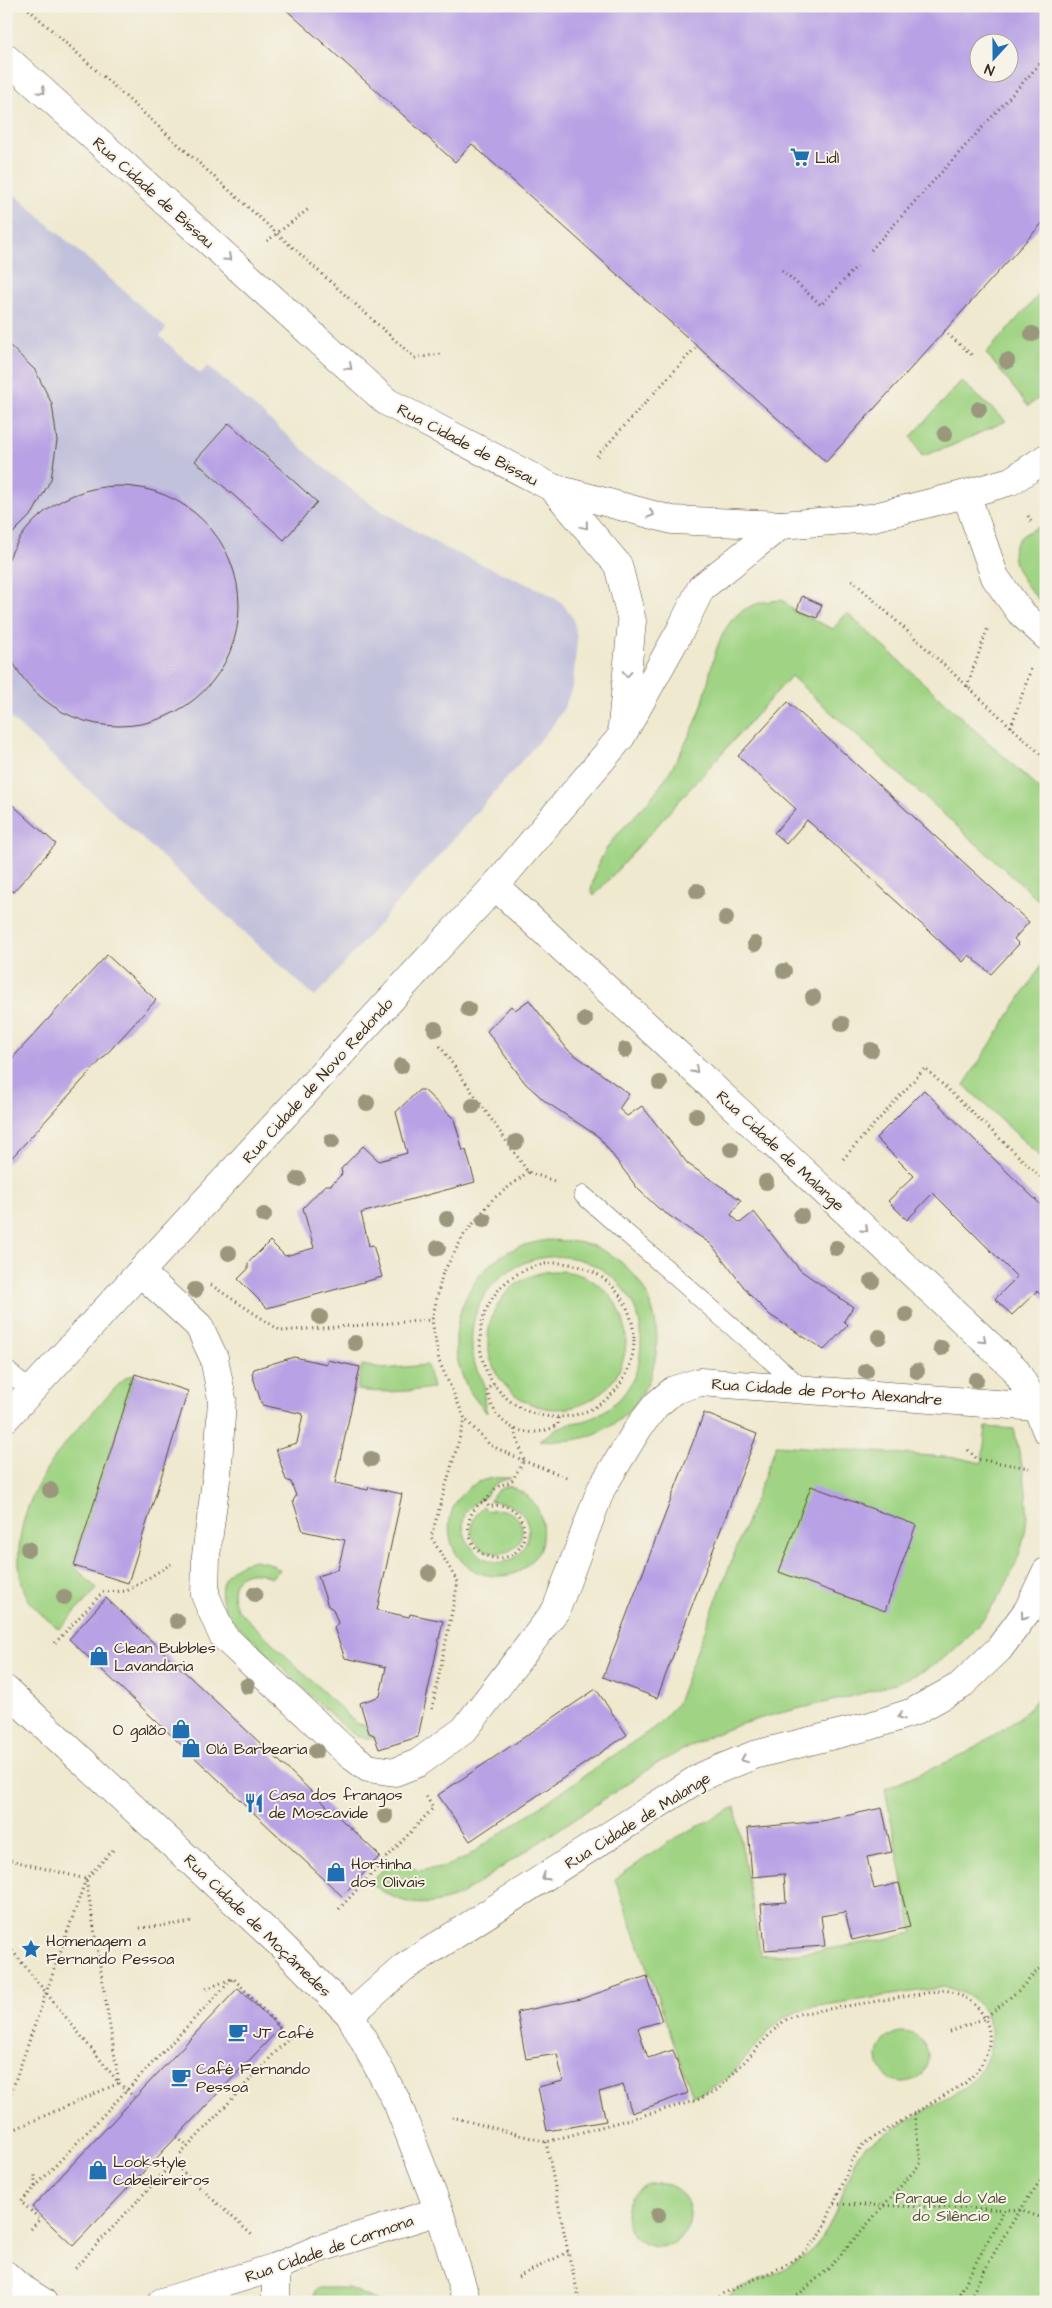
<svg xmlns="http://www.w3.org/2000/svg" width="1052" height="2308" viewBox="0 0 1052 2308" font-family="'Architects Daughter',sans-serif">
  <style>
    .industrial { fill: #c2c1dc }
    .green { fill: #a0d484; stroke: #6e7f51 }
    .building { fill: #b8a2e5; fill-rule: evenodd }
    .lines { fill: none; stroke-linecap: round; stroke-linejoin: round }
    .lane-casing { stroke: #564739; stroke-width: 19 }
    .street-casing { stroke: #564739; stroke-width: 29 }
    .path { stroke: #564739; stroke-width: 3; stroke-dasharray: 1 4; stroke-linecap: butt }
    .lane { stroke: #fff; stroke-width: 18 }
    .street { stroke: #fff; stroke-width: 28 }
    .tree { fill: #9a977c }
    .oneway { stroke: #a79f9a }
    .labels { text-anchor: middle; stroke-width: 4; stroke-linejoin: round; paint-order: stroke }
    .poi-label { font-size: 16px; fill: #3b2a1e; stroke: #f7f3e8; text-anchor: start }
    .street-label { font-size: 16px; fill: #3b2a1e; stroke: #f7f3e8 }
    .park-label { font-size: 16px; fill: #545438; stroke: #f7f3e8 }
  </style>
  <rect width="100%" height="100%" fill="#f7f3e8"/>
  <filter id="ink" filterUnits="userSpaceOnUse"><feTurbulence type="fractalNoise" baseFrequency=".02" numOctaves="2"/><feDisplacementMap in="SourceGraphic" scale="10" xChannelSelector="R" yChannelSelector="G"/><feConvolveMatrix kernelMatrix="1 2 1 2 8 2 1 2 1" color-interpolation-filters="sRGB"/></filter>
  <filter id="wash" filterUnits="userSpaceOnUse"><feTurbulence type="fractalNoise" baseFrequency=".0096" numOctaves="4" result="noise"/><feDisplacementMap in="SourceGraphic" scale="20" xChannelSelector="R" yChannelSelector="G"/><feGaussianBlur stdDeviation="1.12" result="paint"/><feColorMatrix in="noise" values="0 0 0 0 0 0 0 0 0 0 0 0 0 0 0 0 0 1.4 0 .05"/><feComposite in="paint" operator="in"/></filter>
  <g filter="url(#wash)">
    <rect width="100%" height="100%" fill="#efe9cf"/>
    <!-- industrial -->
    <polygon class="industrial" points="6,187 166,328 160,336 200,374 208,366 329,472 372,505 443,547 545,592 562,603 573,618 577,639 573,685 565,706 553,725 315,997 6,714"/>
    <!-- green -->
    <g class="green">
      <polygon points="1046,287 1046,393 1028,406 986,353"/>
      <polygon points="961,381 1006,421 951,446 922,456 911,437"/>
      <path d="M1046 524V607C1033 595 1004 562 1016 543 1021 533 1036 529 1046 524Z"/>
      <path d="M783 600 794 611 833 629 847 613 1046 795V907L791 676 594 896 591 891C601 839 624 832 654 794 670 774 682 750 693 728 710 696 708 653 729 624 742 605 762 601 783 600Z"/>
      <polygon points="1046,958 1046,1162 964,1085"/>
      <path d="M548 1240C566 1241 584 1241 600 1249 680 1287 674 1404 592 1435 575 1442 557 1441 539 1440 548 1436 557 1428 565 1425 571 1423 578 1422 584 1421 598 1417 612 1406 622 1396 636 1380 641 1360 641 1340 642 1320 633 1299 620 1285 566 1225 465 1266 472 1348 472 1355 474 1364 477 1370 479 1374 483 1379 484 1383 485 1388 483 1394 484 1398 484 1403 486 1408 487 1413 477 1402 467 1390 462 1375 446 1333 463 1284 498 1258 513 1247 531 1243 548 1240Z"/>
      <circle cx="557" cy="1340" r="69"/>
      <path d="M362 1365 383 1369 427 1365 433 1388C407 1392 383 1393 357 1390Z"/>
      <path d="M135 1374 74 1566 97 1589 59 1629C50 1621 38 1613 31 1603 23 1593 20 1576 19 1564 15 1487 77 1428 126 1377Z"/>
      <path d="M986 1427 1014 1429C1020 1457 1028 1485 1027 1515 1024 1577 971 1650 915 1675 864 1698 808 1704 755 1720 719 1730 687 1747 655 1765L459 1896C423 1909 402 1906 370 1883L391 1861H402L419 1871 446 1866 465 1858 655 1727 676 1705 776 1445 959 1458 982 1463Z"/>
      <path d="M511 1478C498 1481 491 1485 485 1497 427 1521 499 1596 525 1545 538 1519 514 1502 490 1501 495 1492 499 1488 509 1486 515 1489 521 1491 526 1495 543 1507 546 1534 539 1551 537 1555 532 1560 529 1563 522 1572 510 1576 499 1576 439 1577 431 1493 488 1479 495 1477 504 1478 511 1478Z"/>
      <path d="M483 1506 487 1511C500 1506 522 1513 522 1530 522 1552 498 1559 482 1548 465 1537 471 1518 483 1506Z"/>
      <path d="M255 1560 269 1563 280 1570 271 1578C245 1563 223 1582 238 1610L356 1723 367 1726 375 1739 357 1737 346 1729 230 1618C212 1589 223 1566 255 1560Z"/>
      <path d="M1046 1689V2302H719C744 2282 781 2275 807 2254 835 2233 842 2183 859 2153L865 2146 967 2086C1005 2050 999 2000 945 1987L812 2007 797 2012 782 2019 771 2029 731 2075 717 2085 693 2096 615 1879 672 1840 735 1807 761 1956C813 1953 863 1944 913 1933L885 1789 963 1755 1020 1718Z"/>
      <circle cx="903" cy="2057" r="25"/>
      <circle cx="658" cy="2215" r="32"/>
      <polygon points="319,2288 349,2288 380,2302 313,2302 315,2291"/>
    </g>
    <g id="blocks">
      <!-- building -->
      <g class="building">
        <path d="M282 6H1046V219L826 462 472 144 455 162ZM980 42H1010V72H980Z"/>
        <polygon points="6,342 35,370 52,404 57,441 51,479 33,513 6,540"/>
        <polygon points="229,423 317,502 284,540 195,461"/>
        <circle cx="119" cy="606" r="120"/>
        <polygon points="802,596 822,605 817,618 797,610"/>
        <polygon points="788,702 1029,922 1014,939 1019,944 991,974 969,955 963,962 807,820 786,844 774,833 796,809 738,756"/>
        <polygon points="6,799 56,844 13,892 6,886"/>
        <polygon points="107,955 156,1000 6,1164 6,1065"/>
        <polygon points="529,1000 568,1050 629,1094 619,1109 627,1116 642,1106 688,1164 741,1200 731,1215 740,1223 754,1212 800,1270 853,1307 844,1321 848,1325 824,1350 770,1315 750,1295 711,1244 658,1208 638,1189 599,1137 546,1102 525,1083 487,1031 511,1006 515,1010"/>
        <polygon points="419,1090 424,1090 454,1119 463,1151 466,1150 475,1182 361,1213 369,1246 373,1245 382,1277 267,1308 238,1279 248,1269 248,1263 270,1241 285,1256 314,1248 303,1208 325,1185 331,1185 342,1174 341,1169 363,1146 379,1161 407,1153 396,1112"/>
        <polygon points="924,1090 1046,1210 1046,1300 1037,1291 1012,1315 995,1299 1017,1277 933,1193 907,1220 888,1201 914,1176 876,1138"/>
        <polygon points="294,1357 327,1364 327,1360 360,1367 335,1483 368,1490 369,1487 402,1494 377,1610 409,1617 410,1614 443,1621 418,1737 379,1749 374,1735 369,1733 360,1703 380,1696 386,1667 345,1658 334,1628 338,1623 333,1609 328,1606 318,1576 338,1569 345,1540 303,1531 293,1501 296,1496 291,1482 286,1480 276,1449 297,1443 303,1414 262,1405 252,1374 254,1369"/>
        <polygon points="135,1374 188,1391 128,1583 74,1566"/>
        <polygon points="704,1413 757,1434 657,1698 603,1677"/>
        <polygon points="811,1486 916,1525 885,1611 779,1572"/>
        <polygon points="106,1598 380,1856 342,1896 69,1639"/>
        <polygon points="596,1689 627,1735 470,1841 438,1795"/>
        <polygon points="882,1808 892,1852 867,1857 874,1889 899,1883 910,1927 852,1940 845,1912 821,1916 825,1946 765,1950 761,1904 786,1902 784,1874 752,1877 748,1828 822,1821"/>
        <polygon points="647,1976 662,2021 638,2028 648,2058 673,2050 688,2093 632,2113 623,2085 599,2092 606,2121 547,2131 538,2087 563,2081 557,2054 526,2059 517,2012 581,1999"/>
        <polygon points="238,1988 280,2028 73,2246 32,2207"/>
      </g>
    </g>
  </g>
  <g filter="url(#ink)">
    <use href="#blocks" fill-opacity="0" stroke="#564739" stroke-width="1"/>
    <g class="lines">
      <defs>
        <g id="lane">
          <polyline points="583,1195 803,1389"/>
          <polyline points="6,1369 32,1392"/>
        </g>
        <g id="street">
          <polyline points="6,58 387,402 553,488 672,520 781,525 870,518 966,494 1011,481 1046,458"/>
          <polyline points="553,488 618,565 632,621 622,726"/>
          <polyline points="966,494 995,577 1020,612 1046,636"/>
          <polyline points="495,886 659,1037 1015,1369 1037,1407 1046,1430"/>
          <polyline points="141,1273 199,1326 214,1358 222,1399 218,1465 206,1556 205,1595 223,1636 349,1754 368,1768 395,1772 418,1763 464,1730 556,1610 601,1489 639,1427 656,1405 674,1390 700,1382 1037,1407"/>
          <polyline points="6,1418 495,886 621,737 680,631 701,588 781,525"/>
          <polyline points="6,1690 279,1943 350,2015 397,2102 439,2211 467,2302"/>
          <polyline points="350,2015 403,1968 702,1776 754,1755 870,1726 913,1712 960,1686 999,1649 1028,1610 1046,1572"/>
          <polyline points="276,2267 276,2302"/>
          <polyline points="6,2275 18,2286 43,2302"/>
          <polyline points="162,2302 276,2267 318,2249 439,2211"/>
        </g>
      </defs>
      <!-- lane casing -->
      <use href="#lane" class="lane-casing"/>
      <!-- street casing -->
      <use href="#street" class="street-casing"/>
      <!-- path -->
      <g class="path">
        <polyline points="25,6 415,358 441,354"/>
        <polyline points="267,241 310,208"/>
        <polyline points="871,250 1046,57"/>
        <polyline points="782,270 821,305 857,266"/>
        <polyline points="944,331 972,355"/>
        <polyline points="597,456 697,346"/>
        <polyline points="1028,516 1032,524"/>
        <polyline points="852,580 1046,759"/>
        <polyline points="967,687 988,627"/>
        <polyline points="1011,727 1032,666"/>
        <polyline points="440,1046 528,1172 557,1182"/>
        <polyline points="843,1159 925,1068 1046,1182"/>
        <polyline points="528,1172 493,1199 464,1235 442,1275 432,1320 439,1361 465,1419 490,1445 524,1461 569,1478"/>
        <circle cx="557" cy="1340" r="77"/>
        <polyline points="211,1285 281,1331 432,1320"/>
        <path d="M494 1384 487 1389C493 1426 525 1443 558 1425V1417"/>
        <polyline points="968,1450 977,1459 1029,1468"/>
        <path d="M485 1501 489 1507C526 1495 539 1552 502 1558 469 1562 455 1515 485 1501Z"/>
        <path d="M485 1501C496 1489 492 1487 511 1482L524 1461 514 1428"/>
        <polyline points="55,1643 103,1592 127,1591 171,1564"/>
        <polyline points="432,1709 458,1582 431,1537 465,1419"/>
        <polyline points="6,1859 86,1879 119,2083 6,2133"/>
        <polyline points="339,1909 433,1808 426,1796"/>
        <polyline points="140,1928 194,1922"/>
        <polyline points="6,1943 119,2083 134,2097"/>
        <polyline points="206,1989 231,1979"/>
        <polyline points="950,2032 985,2018 1018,1991 1046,1962"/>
        <polyline points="6,2107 86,1879 113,1850"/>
        <path d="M452 2117 546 2142 695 2101 719 2089 773 2031 784 2021 798 2014 945 1990C995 2002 1004 2050 965 2083L863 2144 851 2162 821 2234 806 2251 784 2266 722 2294 712 2302"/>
        <polyline points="177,2137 188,2147"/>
        <polyline points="546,2142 568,2252 580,2302"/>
        <polyline points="173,2163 254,2237"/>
        <polyline points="35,2187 233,1978 290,2038"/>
        <polyline points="834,2204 1019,2210 1046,2219"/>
        <polyline points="31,2229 40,2219 21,2202 35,2187 35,2174"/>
        <polyline points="75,2268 298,2028"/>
        <polyline points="518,2277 568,2252"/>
        <polyline points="790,2302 828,2269 921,2163 914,2114"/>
        <polyline points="955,2302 1004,2210"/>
        <path d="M968 2302C991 2256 1016 2214 1046 2173"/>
      </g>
      <!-- lane -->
      <use href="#lane" class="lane"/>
      <!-- street -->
      <use href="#street" class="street"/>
    </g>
    <!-- trees -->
    <g class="tree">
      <circle cx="1032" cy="334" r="8"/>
      <circle cx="1007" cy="361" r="8"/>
      <circle cx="979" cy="409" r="8"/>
      <circle cx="945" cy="434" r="8"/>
      <circle cx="697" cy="891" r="8"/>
      <circle cx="726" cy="918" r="8"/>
      <circle cx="755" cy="944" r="8"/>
      <circle cx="784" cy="971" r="8"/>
      <circle cx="813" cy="997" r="8"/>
      <circle cx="468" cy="1009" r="8"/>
      <circle cx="585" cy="1020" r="8"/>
      <circle cx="842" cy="1024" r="8"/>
      <circle cx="435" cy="1029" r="8"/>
      <circle cx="625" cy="1050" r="8"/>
      <circle cx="871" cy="1050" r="8"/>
      <circle cx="401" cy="1066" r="8"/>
      <circle cx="660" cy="1083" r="8"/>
      <circle cx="367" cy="1103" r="8"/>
      <circle cx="473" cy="1106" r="8"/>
      <circle cx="696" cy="1116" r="8"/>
      <circle cx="332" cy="1141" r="8"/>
      <circle cx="516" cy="1142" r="8"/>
      <circle cx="731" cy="1149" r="8"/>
      <circle cx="298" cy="1179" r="8"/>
      <circle cx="766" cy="1182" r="8"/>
      <circle cx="264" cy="1215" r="8"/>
      <circle cx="801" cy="1216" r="8"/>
      <circle cx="447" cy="1219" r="8"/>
      <circle cx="484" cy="1220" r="8"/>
      <circle cx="438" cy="1248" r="8"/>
      <circle cx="836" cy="1248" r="8"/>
      <circle cx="229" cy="1253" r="8"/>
      <circle cx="872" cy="1281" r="8"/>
      <circle cx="195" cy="1290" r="8"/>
      <circle cx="906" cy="1315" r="8"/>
      <circle cx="320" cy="1317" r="8"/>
      <circle cx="879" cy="1337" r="8"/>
      <circle cx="355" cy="1343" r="8"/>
      <circle cx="941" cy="1348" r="8"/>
      <circle cx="866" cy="1371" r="8"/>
      <circle cx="917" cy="1371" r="8"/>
      <circle cx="976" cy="1380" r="8"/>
      <circle cx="371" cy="1459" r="8"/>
      <circle cx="50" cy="1490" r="8"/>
      <circle cx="28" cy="1549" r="8"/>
      <circle cx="429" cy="1573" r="8"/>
      <circle cx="255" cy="1594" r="8"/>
      <circle cx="64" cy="1597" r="8"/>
      <circle cx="177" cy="1621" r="8"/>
      <circle cx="247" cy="1686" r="8"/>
      <circle cx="316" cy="1751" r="8"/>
      <circle cx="385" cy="1816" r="8"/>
      <circle cx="658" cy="2215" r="8"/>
    </g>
    <!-- one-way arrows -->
    <defs><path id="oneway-chevron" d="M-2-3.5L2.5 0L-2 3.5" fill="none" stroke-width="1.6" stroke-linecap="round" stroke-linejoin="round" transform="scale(1.25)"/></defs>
    <g class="oneway">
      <use href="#oneway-chevron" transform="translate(42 91) rotate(42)"/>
      <use href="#oneway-chevron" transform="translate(228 258) rotate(42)"/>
      <use href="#oneway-chevron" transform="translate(349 367) rotate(42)"/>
      <use href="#oneway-chevron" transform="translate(651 514) rotate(15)"/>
      <use href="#oneway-chevron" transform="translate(585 526) rotate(50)"/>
      <use href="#oneway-chevron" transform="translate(627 674) rotate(95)"/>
      <use href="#oneway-chevron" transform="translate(695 1070) rotate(43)"/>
      <use href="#oneway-chevron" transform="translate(865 1229) rotate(43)"/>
      <use href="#oneway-chevron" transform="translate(983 1340) rotate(43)"/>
      <use href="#oneway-chevron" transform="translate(1024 1616) rotate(125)"/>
      <use href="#oneway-chevron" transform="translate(901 1716) rotate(162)"/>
      <use href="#oneway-chevron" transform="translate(744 1759) rotate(158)"/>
      <use href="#oneway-chevron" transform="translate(545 1877) rotate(147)"/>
    </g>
  </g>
  <!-- icons -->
  <defs>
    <symbol id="supermarket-bare" viewBox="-9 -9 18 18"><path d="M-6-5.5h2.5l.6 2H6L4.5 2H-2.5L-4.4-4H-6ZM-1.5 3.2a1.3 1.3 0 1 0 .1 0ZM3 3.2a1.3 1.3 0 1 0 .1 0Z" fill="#1f6fb2" stroke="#f7f3e8" stroke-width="2.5" paint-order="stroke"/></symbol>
    <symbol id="shop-bare" viewBox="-9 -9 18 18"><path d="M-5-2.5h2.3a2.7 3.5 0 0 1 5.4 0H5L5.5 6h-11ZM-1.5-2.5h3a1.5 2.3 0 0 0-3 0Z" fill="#1f6fb2" stroke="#f7f3e8" stroke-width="2.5" paint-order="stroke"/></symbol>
    <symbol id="restaurant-bare" viewBox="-9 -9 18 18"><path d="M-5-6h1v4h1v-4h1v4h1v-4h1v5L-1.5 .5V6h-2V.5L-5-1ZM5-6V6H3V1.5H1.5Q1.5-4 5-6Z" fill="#1f6fb2" stroke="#f7f3e8" stroke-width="2.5" paint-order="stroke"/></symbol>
    <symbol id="sight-bare" viewBox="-9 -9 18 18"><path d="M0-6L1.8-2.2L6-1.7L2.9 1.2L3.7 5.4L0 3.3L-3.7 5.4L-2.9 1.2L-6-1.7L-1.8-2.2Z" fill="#1f6fb2" stroke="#f7f3e8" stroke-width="2.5" paint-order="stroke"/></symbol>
    <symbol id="cafe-bare" viewBox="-9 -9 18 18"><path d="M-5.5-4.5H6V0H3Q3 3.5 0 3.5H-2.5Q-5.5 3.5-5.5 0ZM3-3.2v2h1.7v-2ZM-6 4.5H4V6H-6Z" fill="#1f6fb2" stroke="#f7f3e8" stroke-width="2.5" paint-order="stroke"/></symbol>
  </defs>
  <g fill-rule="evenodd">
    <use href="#supermarket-bare" x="786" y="143" width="28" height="28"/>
    <use href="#shop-bare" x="85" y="1642" width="28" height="28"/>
    <use href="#shop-bare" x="167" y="1715" width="28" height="28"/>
    <use href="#shop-bare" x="177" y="1734" width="28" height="28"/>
    <use href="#restaurant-bare" x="240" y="1789" width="28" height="28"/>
    <use href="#shop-bare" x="322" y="1858" width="28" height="28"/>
    <use href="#sight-bare" x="17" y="1935" width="28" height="28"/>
    <use href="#cafe-bare" x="224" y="2018" width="28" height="28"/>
    <use href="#cafe-bare" x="167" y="2063" width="28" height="28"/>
    <use href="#shop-bare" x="84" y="2156" width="28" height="28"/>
  </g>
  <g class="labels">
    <!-- poi labels -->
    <g class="poi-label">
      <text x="815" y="163">Lidl</text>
      <text x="114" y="1653">Clean Bubbles<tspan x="114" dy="18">Lavandaria</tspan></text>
      <text x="166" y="1735" text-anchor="end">O galão</text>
      <text x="206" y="1754">Olá Barbearia</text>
      <text x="269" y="1800">Casa dos frangos<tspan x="269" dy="18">de Moscavide</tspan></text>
      <text x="351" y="1869">Hortinha<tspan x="351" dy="18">dos Olivais</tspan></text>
      <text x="46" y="1946">Homenagem a<tspan x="46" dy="18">Fernando Pessoa</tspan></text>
      <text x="253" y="2038">JT café</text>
      <text x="196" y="2074">Café Fernando<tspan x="196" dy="18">Pessoa</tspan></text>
      <text x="113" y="2167">Lookstyle<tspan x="113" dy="18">Cabeleireiros</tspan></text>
    </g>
    <!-- street labels -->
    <g class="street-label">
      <text transform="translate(154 192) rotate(42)" y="6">Rua Cidade de Bissau</text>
      <text transform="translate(468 444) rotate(28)" y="6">Rua Cidade de Bissau</text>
      <text transform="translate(317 1080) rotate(-48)" y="6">Rua Cidade de Novo Redondo</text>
      <text transform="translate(781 1150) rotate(43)" y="6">Rua Cidade de Malange</text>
      <text transform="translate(827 1391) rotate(4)" y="6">Rua Cidade de Porto Alexandre</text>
      <text transform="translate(637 1820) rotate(-32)" y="6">Rua Cidade de Malange</text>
      <text transform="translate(258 1925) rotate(44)" y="6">Rua Cidade de Moçâmedes</text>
      <text transform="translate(329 2248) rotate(-19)" y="6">Rua Cidade de Carmona</text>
    </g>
    <!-- park labels -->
    <g class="park-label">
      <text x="951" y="2203">Parque do Vale<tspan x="951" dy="18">do Silêncio</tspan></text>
    </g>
  </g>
  <!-- margin -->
  <rect width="1052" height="2308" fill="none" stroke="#f7f3e8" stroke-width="25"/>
  <!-- north arrow -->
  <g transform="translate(994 58) rotate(201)"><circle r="24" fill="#f7f3e8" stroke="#aca397"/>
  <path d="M0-4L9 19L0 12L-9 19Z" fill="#1f6fb2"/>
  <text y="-8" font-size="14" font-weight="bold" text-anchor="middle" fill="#3b2a1e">N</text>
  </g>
</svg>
